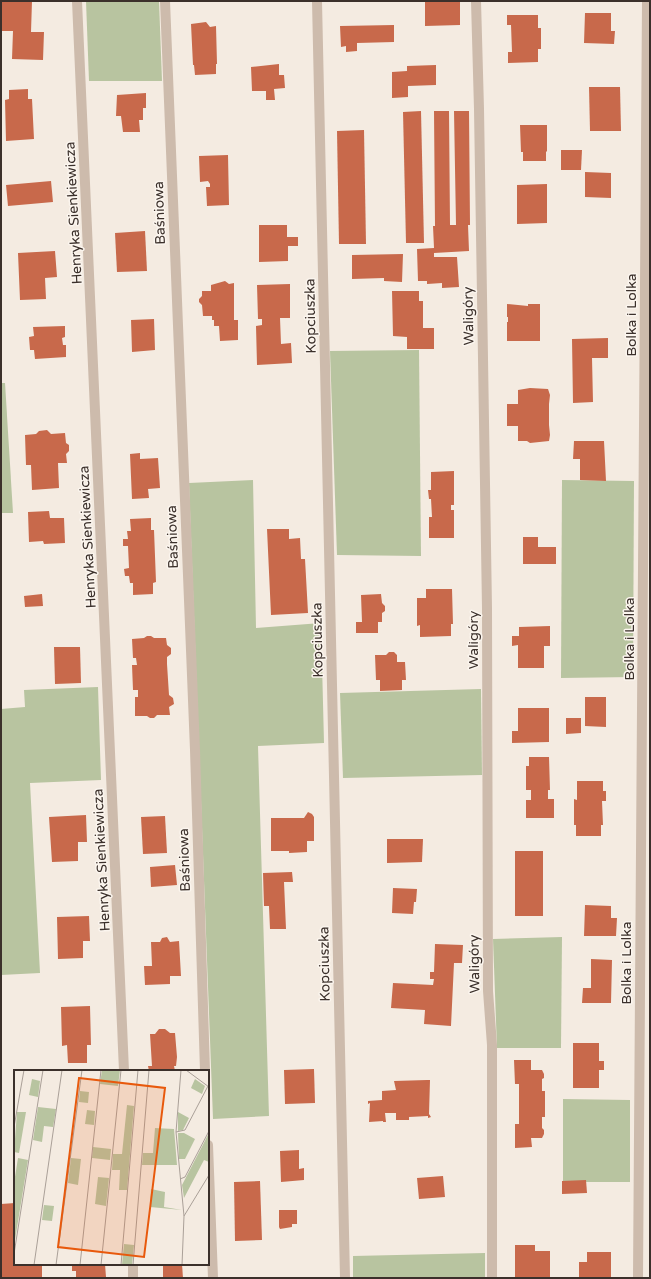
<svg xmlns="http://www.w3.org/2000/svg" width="651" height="1279" viewBox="0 0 651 1279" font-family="'Varela Round',sans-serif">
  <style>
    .green { fill: #b8c4a0 }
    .building { fill: #c8694b }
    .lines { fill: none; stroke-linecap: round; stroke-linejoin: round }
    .minor { stroke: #cdbbac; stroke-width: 10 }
    .labels { text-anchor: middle; stroke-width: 3; stroke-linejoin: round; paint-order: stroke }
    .street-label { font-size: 14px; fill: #3b302b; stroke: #fbf5ee }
    .inset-road { fill: none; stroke: #aaa098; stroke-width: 1 }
    .view { fill: #e8590c; fill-opacity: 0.15; stroke: #e8590c; stroke-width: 2 }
    .inset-edge { fill: none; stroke: #3b302b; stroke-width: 2 }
  </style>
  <rect width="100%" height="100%" fill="#f4ebe1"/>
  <!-- green -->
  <g class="green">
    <polygon points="86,1 159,1 162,81 89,81"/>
    <polygon points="419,350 421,556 337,555 330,351"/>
    <polygon points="1,383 5,383 13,513 1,513"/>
    <polygon points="253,480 256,628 321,623 324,743 258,746 269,1116 213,1119 189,483"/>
    <polygon points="562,480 634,481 633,677 561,678"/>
    <polygon points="98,687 101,780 30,783 40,973 1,975 1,709 25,707 24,690"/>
    <polygon points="481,689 482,775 343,778 340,693"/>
    <polygon points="562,937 561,1048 497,1048 493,939"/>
    <polygon points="563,1099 630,1100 630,1182 563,1182"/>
    <polygon points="485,1253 485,1278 353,1278 353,1256"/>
  </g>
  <!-- building -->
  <g class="building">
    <polygon points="1,1 32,1 31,32 44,32 43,60 12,59 13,31 1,31"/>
    <polygon points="425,1 460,1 460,25 425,26"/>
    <polygon points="585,13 611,13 611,31 615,31 614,44 584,43"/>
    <polygon points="507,15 538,15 538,28 541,28 541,49 538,49 538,62 508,63 508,52 512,52 511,25 507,25"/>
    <polygon points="206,22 210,27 216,26 217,64 216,64 216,74 195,75 194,65 193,65 191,24"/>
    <polygon points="394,25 394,42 357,43 357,51 346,52 346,46 341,47 340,26"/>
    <polygon points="279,64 279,75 284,75 285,88 274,89 275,100 266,100 266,91 252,91 251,67"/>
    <polygon points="436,65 436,85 408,86 408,97 392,98 392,72 407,71 407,66"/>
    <polygon points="589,87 620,87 621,131 590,131"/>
    <polygon points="28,89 28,99 32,99 34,139 6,141 5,100 9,99 9,90"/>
    <polygon points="146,93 146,108 143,108 143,120 139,120 140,132 123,132 121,116 116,116 117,95"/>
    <polygon points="421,111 424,243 406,243 403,112"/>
    <polygon points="434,111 449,111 450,225 456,225 454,111 469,111 470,225 468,225 469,251 434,253 434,257 457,257 459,287 442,288 442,283 427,284 427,281 418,281 417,249 434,248 433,226 435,226"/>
    <polygon points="520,125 547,125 547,152 546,151 546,161 523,161 523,152 521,152"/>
    <polygon points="364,130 366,244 339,244 337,131"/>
    <polygon points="561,150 582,150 581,170 561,170"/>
    <polygon points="228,155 229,205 207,206 206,187 210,187 210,184 208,181 200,182 199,156"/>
    <polygon points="585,172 611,173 611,198 585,197"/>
    <polygon points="51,181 53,202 8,206 6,185"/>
    <polygon points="547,184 547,223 517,224 517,185"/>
    <polygon points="259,225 287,225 287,237 298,237 298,246 288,246 288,261 259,262"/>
    <polygon points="145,231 147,271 117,272 115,233"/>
    <polygon points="55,251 57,277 45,278 46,299 20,300 18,253"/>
    <polygon points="403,254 402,282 384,281 384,278 352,279 352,255"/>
    <polygon points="225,281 229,284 234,283 234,320 238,320 238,340 220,341 219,326 214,326 214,320 212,320 212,316 203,316 202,305 199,302 199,299 202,296 202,291 211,291 211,285"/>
    <polygon points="290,284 290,318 280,318 281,344 291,343 292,363 257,365 256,326 262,325 262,319 258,319 257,285"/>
    <polygon points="392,291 419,291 419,301 423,301 423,328 434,328 434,349 407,349 407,337 393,336"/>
    <polygon points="507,304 528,306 528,304 540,304 540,341 507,341 507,322 508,322 508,317 507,317"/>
    <polygon points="154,319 155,350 132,352 131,320"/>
    <polygon points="65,326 65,337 62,338 63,345 66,345 66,357 35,359 34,350 30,350 29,337 34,336 33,327"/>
    <polygon points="608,338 608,358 592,358 593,402 573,403 572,339"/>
    <polygon points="530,388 548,389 550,395 549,404 549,425 550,435 549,441 530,443 527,441 518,441 518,426 507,426 507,404 518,404 518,390"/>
    <polygon points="47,430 51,434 65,433 66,443 69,445 69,451 66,454 67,463 58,463 59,488 32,490 31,465 26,465 25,435 36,434 39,431"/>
    <polygon points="574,441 604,441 606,481 580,480 580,459 573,459"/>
    <polygon points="140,453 140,459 158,458 160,488 148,489 149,498 132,499 130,454"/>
    <polygon points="454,471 454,505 451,505 451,510 454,510 454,538 429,538 429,517 432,517 431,499 429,499 428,490 431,490 431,472"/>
    <polygon points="49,511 50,518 64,518 65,543 44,544 43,541 29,542 28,512"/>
    <polygon points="151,518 151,530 154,530 156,582 153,583 153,594 133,595 133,583 130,583 129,576 125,576 124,569 129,568 128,546 123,546 123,539 128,539 127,531 131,531 130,519"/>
    <polygon points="267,529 289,529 289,539 300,538 301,559 305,559 308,613 271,615"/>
    <polygon points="523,537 538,537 538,547 556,547 556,564 523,564"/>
    <polygon points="426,589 452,589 453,624 451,624 451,636 420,637 420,625 417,626 417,598 426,598"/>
    <polygon points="42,594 43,606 25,607 24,596"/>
    <polygon points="381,594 382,603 385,606 385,611 382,613 382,622 378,622 378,633 356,633 356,622 362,622 361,595"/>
    <polygon points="550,626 550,646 544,646 544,668 518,668 518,645 512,646 512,636 519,636 519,627"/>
    <polygon points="147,636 151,636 154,638 166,638 167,645 171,648 171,654 167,657 167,664 169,695 173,698 174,704 169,707 170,715 157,715 154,718 150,718 147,716 135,716 135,697 138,697 138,690 133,690 132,665 137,665 136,658 133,658 132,639 144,638"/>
    <polygon points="54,647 80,647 81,683 55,684"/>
    <polygon points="389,652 394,652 397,655 397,662 405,662 406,680 402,680 402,690 380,691 380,680 376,680 375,655 386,655"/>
    <polygon points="585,697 606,697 606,727 585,726"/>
    <polygon points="518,708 549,708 549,742 512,743 512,731 518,731"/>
    <polygon points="566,718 581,718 581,733 566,734"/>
    <polygon points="529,757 549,757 550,790 548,790 548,799 554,799 554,818 526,818 526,800 531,800 531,790 526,790 526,766 529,766"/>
    <polygon points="577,781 603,781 603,791 606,791 606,801 602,801 603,825 601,825 601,836 576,836 576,825 574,825 574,799 577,800"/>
    <polygon points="308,812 312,814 314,817 314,841 307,841 307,852 289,853 289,851 271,851 271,818 304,818"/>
    <polygon points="86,815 87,842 78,842 78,861 52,862 49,817"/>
    <polygon points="165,816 167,853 143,854 141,817"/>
    <polygon points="387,839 423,839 422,862 387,863"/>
    <rect x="515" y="851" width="28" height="65"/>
    <polygon points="175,865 177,885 151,887 150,867"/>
    <polygon points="292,872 293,882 284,882 286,929 270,929 269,906 264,906 263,873"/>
    <polygon points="393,888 417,889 416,902 414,902 413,914 392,913"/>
    <polygon points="585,905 611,906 611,918 617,918 616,936 584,936"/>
    <polygon points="89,916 90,941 83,941 83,958 58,959 57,917"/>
    <polygon points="167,937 170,942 179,941 181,976 170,976 170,984 145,985 144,966 152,966 151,942 160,942 162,938"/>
    <polygon points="435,944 463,945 462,963 454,963 451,1026 424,1024 425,1010 391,1008 393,983 433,985 434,979 430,979 430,972 434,972"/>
    <polygon points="591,959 612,960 611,1003 582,1003 583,988 591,988"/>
    <polygon points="90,1006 91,1045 87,1045 87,1063 68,1063 67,1045 62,1046 61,1007"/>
    <polygon points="159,1029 165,1029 170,1033 175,1033 177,1057 176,1066 174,1066 175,1071 149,1071 148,1066 152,1066 150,1034 155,1034"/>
    <polygon points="573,1043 599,1043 599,1061 604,1061 604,1070 599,1070 599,1088 573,1088"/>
    <polygon points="514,1060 531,1060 531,1070 542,1070 544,1074 544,1078 542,1079 542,1091 545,1091 545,1117 542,1117 542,1128 544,1130 544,1134 542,1138 531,1138 532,1147 515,1148 515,1124 519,1124 519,1084 515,1084"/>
    <polygon points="314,1069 315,1103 285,1104 284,1070"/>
    <polygon points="427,1080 430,1080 429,1114 431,1117 428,1118 428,1116 409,1117 409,1120 396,1120 396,1113 385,1113 386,1122 383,1122 383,1121 369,1122 370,1103 368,1104 368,1101 382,1100 382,1091 396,1090 394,1081"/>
    <polygon points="299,1150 299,1169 304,1168 304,1180 281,1182 280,1151"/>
    <polygon points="443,1176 445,1197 419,1199 417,1178"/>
    <polygon points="586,1180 587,1193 562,1194 562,1181"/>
    <polygon points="260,1181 262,1240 235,1241 234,1182"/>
    <polygon points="15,1203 15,1264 42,1264 42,1278 1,1278 1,1204"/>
    <polygon points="279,1210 297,1210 297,1224 292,1224 292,1227 280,1229 279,1227"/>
    <polygon points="515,1245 535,1245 535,1251 550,1251 550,1278 515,1278"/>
    <polygon points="587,1252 611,1252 611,1278 579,1278 579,1262 587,1262"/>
    <polygon points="72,1264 105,1264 106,1277 76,1278 76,1271 72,1271"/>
    <polygon points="163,1264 182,1264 183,1278 163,1278"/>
  </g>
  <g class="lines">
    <!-- minor -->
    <g class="minor">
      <polyline points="77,1 124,1071"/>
      <polyline points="165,1 195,750 205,1071"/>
      <polyline points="317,1 345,1278"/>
      <polyline points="476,1 479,109 487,608 488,991 492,1045 492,1278"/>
      <polyline points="208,1145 213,1278"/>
      <polyline points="133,1264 133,1278"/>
      <polyline points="638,1278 647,1"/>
    </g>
  </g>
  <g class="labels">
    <!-- street labels -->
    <g class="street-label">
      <text transform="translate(73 213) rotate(-93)" y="5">Henryka Sienkiewicza</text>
      <text transform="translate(159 213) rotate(-92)" y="5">Baśniowa</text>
      <text transform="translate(631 315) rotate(-90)" y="5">Bolka i Lolka</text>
      <text transform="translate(310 316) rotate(-91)" y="5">Kopciuszka</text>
      <text transform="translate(468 316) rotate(-91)" y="5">Waligóry</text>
      <text transform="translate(87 537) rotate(-93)" y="5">Henryka Sienkiewicza</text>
      <text transform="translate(172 537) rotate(-92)" y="5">Baśniowa</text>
      <text transform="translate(629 639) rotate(-90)" y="5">Bolka i Lolka</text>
      <text transform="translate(317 640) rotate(-91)" y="5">Kopciuszka</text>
      <text transform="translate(473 640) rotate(-90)" y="5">Waligóry</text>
      <text transform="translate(101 860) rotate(-93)" y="5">Henryka Sienkiewicza</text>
      <text transform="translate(184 860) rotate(-92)" y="5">Baśniowa</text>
      <text transform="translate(626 963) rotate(-90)" y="5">Bolka i Lolka</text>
      <text transform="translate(324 964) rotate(-91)" y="5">Kopciuszka</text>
      <text transform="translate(474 964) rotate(-91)" y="5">Waligóry</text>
    </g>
  </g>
  <!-- overview -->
  <g transform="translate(14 1070)">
    <rect width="195" height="195" fill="#f4ebe1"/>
    <path d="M88 0H106L104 16 86 14ZM18 9 26 11 24 27 15 25ZM181 9 191 16 188 24 177 18ZM66 21 75 22 74 33 65 32ZM113 35 120 36 113 120H105L106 100H98L99 84H108ZM24 37 42 39 39 57 30 56 28 72 19 70ZM73 40 81 41 80 55 71 54ZM3 42H12L5 83 0 82ZM164 42 175 48 169 60 164 61ZM141 58 160 59 163 95H128L129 83H139ZM164 63H170L181 69 171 89H165ZM195 63V92L190 90 170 128 168 115ZM79 77 97 79 96 90 78 88ZM4 88 14 90 0 176V113ZM57 88 67 89 64 115 54 113ZM84 107 95 108 92 136 81 134ZM137 119 151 122 150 137 168 140 136 137ZM30 135 40 136 38 151 28 150ZM110 174 120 175 118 195H108Z" fill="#b8c4a0"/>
    <path class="inset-road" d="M167 0 162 62 170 146 168 195M172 0 195 17M0 57 10 0M162 62 171 60 194 16M166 109 171 107 195 61M170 146 195 105M0 184 29 0M20 195 48 0M42 195 68 0M66 195 87 0M87 195 107 0M107 195 124 0M119 195 135 0"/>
    <path class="view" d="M65 8 151 18 130 187 44 177Z"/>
    <rect width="195" height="195" class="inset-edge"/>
  </g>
  <!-- border -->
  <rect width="651" height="1279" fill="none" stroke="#3b302b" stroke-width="4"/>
</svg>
